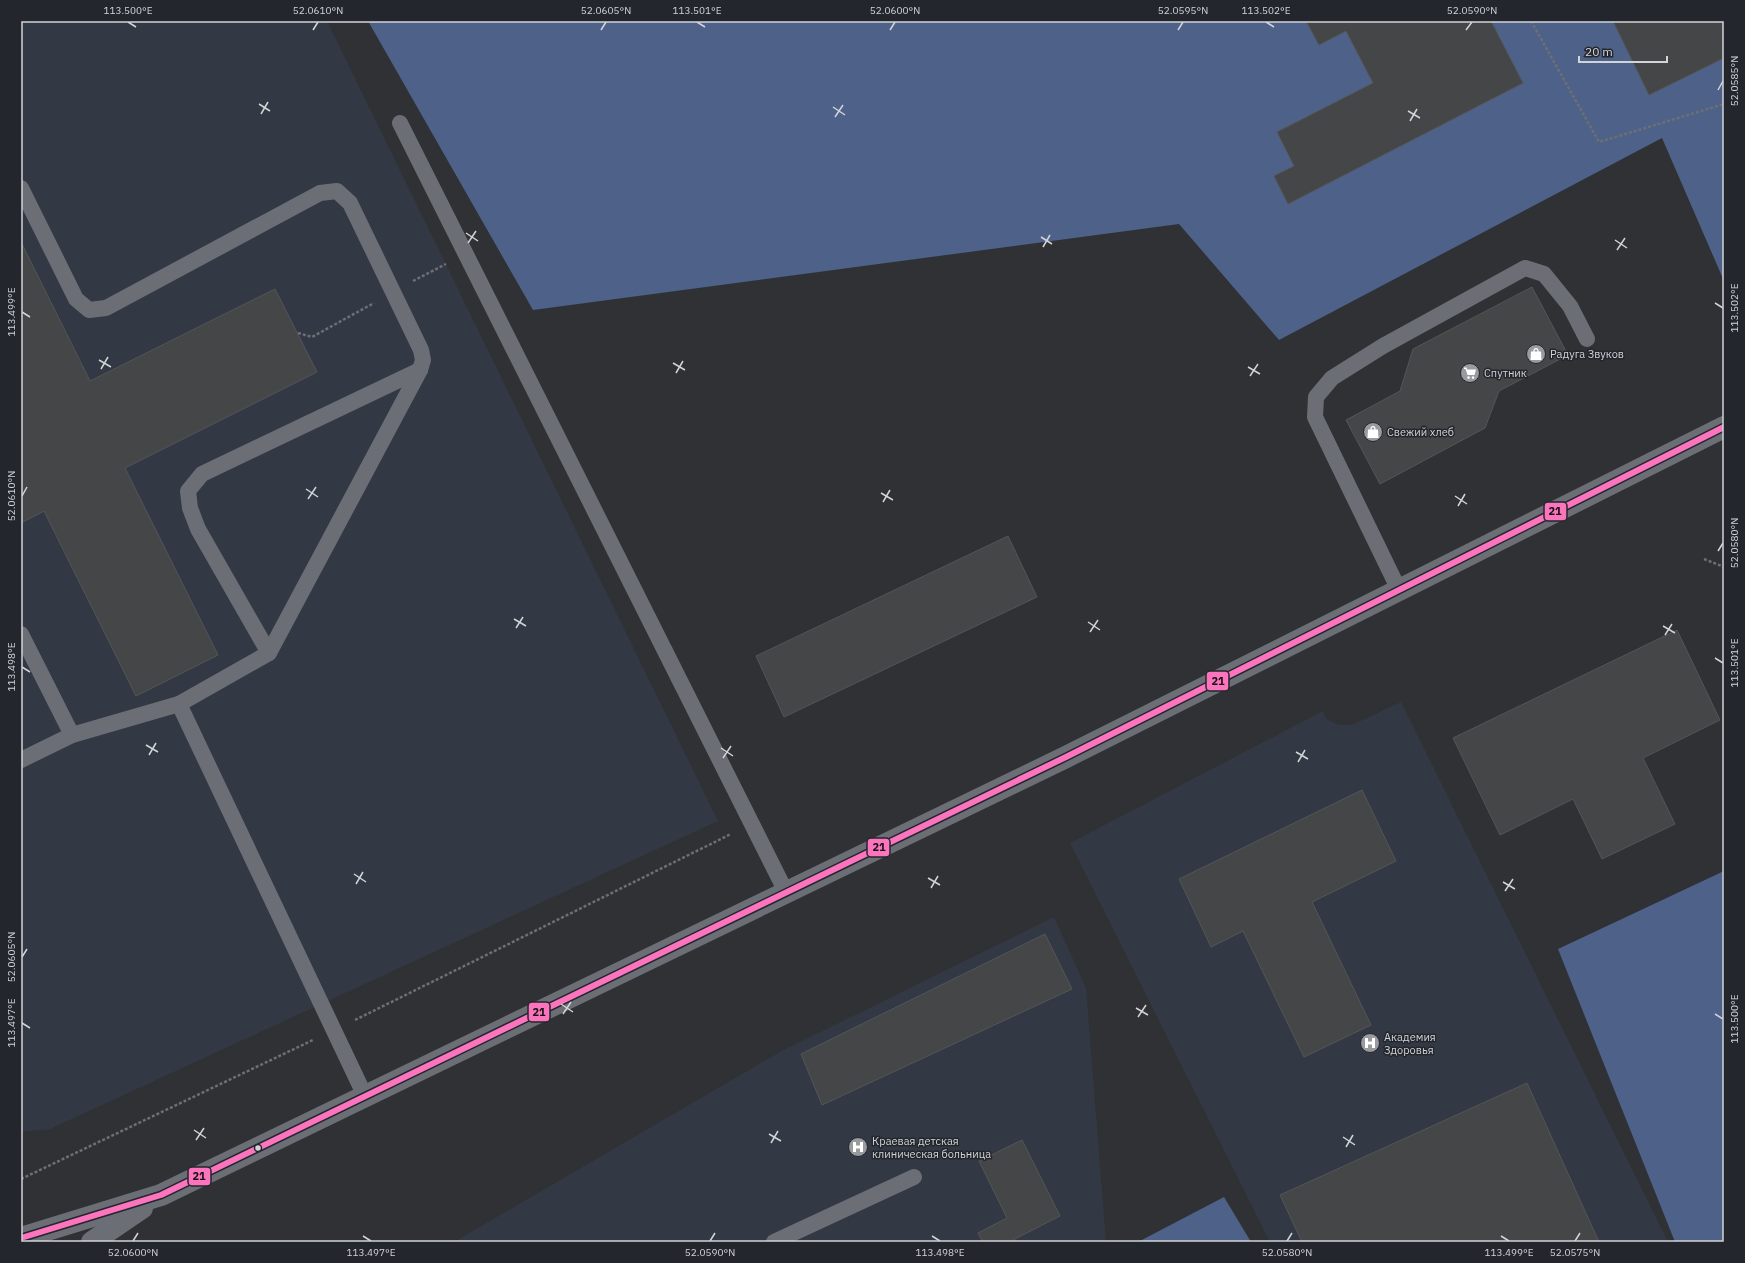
<svg xmlns="http://www.w3.org/2000/svg" width="1745" height="1263" viewBox="0 0 1745 1263" font-family="'IBM Plex Sans',sans-serif">
  <style>
    .built { fill: #333944 }
    .forest { fill: #4e6189 }
    .building { fill: #444648; stroke: #545558 }
    .lines { fill: none; stroke-linecap: round; stroke-linejoin: round }
    .path { stroke: #6c6f74; stroke-width: 2.5; stroke-dasharray: 3 2; stroke-linecap: butt }
    .service { stroke: #6b6f75; stroke-width: 16 }
    .tertiary { stroke: #6b6f75; stroke-width: 22 }
    .bus-1-casing { stroke: #23262c; stroke-width: 9 }
    .bus-1 { stroke: #fc73be; stroke-width: 6 }
    .ticks { fill: none; stroke: #d2d4d7; stroke-width: 1.5 }
    .bus-dot { fill: #d2d4d7; stroke: #23262c; stroke-width: 1.5 }
    .labels { text-anchor: middle; stroke-width: 3; stroke-linejoin: round; paint-order: stroke }
    .poi-label { font-size: 11px; fill: #d2d4d7; stroke: #23262c; text-anchor: start }
    .line-badge { stroke: #23262c; stroke-width: 1.5 }
    .pale-badge-label { font-size: 11px; text-anchor: middle; font-weight: bold; fill: #111 }
    .neatline { fill: none; stroke: #d2d4d7; stroke-width: 1.5 }
    .ticks-label { font-size: 10px; text-anchor: middle; fill: #d2d4d7 }
  </style>
  <rect width="100%" height="100%" fill="#2f3134"/>
  <!-- built -->
  <g class="built">
    <polygon points="21,21 327,21 718,821 50,1129 21,1132"/>
    <polygon points="1401,702 1668,1242 1270,1242 1070,843 1323,711 1326,719 1339,725 1352,725"/>
    <polygon points="1054,917 1086,988 1106,1242 454,1242 780,1052"/>
  </g>
  <!-- forest -->
  <g class="forest">
    <polygon points="368,21 1724,21 1724,281 1662,138 1279,340 1179,224 533,310"/>
    <polygon points="1724,871 1724,1242 1675,1242 1558,949"/>
    <polygon points="1224,1197 1251,1242 1138,1242"/>
  </g>
  <!-- building -->
  <g class="building">
    <polygon points="1306,21 1491,21 1523,83 1288,204 1274,176 1294,166 1277,132 1373,83 1346,31 1319,45"/>
    <polygon points="1613,21 1724,21 1724,58 1649,95"/>
    <polygon points="21,242 90,381 275,289 317,372 125,468 218,655 136,696 44,511 21,523"/>
    <polygon points="1532,287 1568,355 1499,391 1485,428 1380,484 1346,420 1400,391 1413,349"/>
    <polygon points="1008,536 1037,597 784,717 756,656"/>
    <polygon points="1677,630 1720,720 1643,758 1675,824 1602,859 1573,799 1500,835 1453,738"/>
    <polygon points="1362,790 1396,861 1312,902 1371,1025 1304,1057 1243,931 1211,947 1179,879"/>
    <polygon points="1045,934 1072,989 822,1105 801,1054"/>
    <polygon points="1527,1083 1599,1242 1302,1242 1280,1195"/>
    <polygon points="1022,1140 1060,1216 1009,1242 983,1242 978,1233 1007,1218 979,1161"/>
  </g>
  <g class="lines">
    <!-- path -->
    <g class="path">
      <polyline points="1531,21 1599,142 1724,104"/>
      <polyline points="413,281 446,264"/>
      <polyline points="298,333 312,337 374,303"/>
      <polyline points="1704,559 1724,567"/>
      <polyline points="355,1020 731,834"/>
      <polyline points="21,1179 313,1040"/>
    </g>
    <!-- service -->
    <g class="service">
      <polyline points="400,123 786,892"/>
      <polyline points="21,188 76,299 89,310 106,308 320,193 337,191 350,203 421,350 423,360 420,370 269,653 179,704 72,735"/>
      <polyline points="1399,590 1315,417 1316,397 1332,378 1383,346 1525,268 1544,274 1570,306 1587,339"/>
      <polyline points="21,634 72,735 21,760"/>
      <polyline points="269,653 198,529 190,508 188,491 202,474 420,370"/>
      <polyline points="179,704 365,1096"/>
      <polyline points="774,1242 914,1177"/>
    </g>
    <!-- tertiary -->
    <g class="tertiary">
      <polyline points="21,1238 161,1195 1066,757 1724,427"/>
      <polyline points="92,1242 142,1208"/>
    </g>
    <defs>
      <polyline id="bus-1" points="21,1238 161,1195 1066,757 1724,427"/>
    </defs>
    <!-- bus-1 casing -->
    <use href="#bus-1" class="bus-1-casing"/>
    <!-- bus-1 -->
    <use href="#bus-1" class="bus-1"/>
  </g>
  <!-- ticks -->
  <path class="ticks" d="M128 22 136 27M697 22 705 27M1266 22 1274 27M313 30 318 22M601 30 606 22M890 30 895 22M1178 30 1183 22M1466 30 1472 22M1718 90 1723 81M259 104 270 111M833 107 845 115M1408 111 1420 118M261 114 268 102M835 117 843 105M1410 121 1417 109M466 233 478 241M1041 237 1052 244M1615 240 1627 248M468 243 476 231M1043 247 1050 235M1617 250 1625 238M1715 303 1723 308M22 312 30 317M99 360 111 367M673 363 685 370M1248 367 1260 374M101 369 108 357M676 373 683 361M1250 376 1258 364M306 489 318 497M881 493 893 500M22 496 27 487M1455 496 1467 504M308 499 316 487M883 502 890 490M1458 506 1465 494M1718 551 1723 543M514 619 526 626M1088 622 1100 630M1663 626 1675 633M516 628 523 617M1090 632 1098 620M1665 635 1672 624M1715 658 1723 663M22 667 30 672M146 745 158 752M721 748 733 756M1296 752 1308 759M149 755 156 743M723 758 731 746M1298 762 1305 750M354 874 366 882M928 878 940 885M1503 882 1515 889M356 884 363 872M931 888 938 876M1505 891 1513 879M22 957 27 949M561 1004 573 1012M1136 1008 1148 1015M563 1014 571 1002M1715 1014 1723 1019M1138 1017 1146 1005M22 1023 30 1028M194 1130 206 1138M769 1134 781 1141M1343 1137 1355 1145M196 1140 204 1128M771 1143 778 1131M1346 1147 1353 1135M363 1236 371 1241M932 1236 940 1241M1501 1236 1509 1241M133 1241 138 1233M710 1241 715 1233M1287 1241 1292 1233M1575 1241 1580 1233"/>
  <!-- icons -->
  <defs>
    <symbol id="shop-disc" viewBox="-11 -11 22 22"><circle r="9.5" fill="#999b9e" stroke="#23262c"/><path d="M-5-2.5h2.3a2.7 3.5 0 0 1 5.4 0H5L5.5 6h-11ZM-1.5-2.5h3a1.5 2.3 0 0 0-3 0Z" fill="#fff"/></symbol>
    <symbol id="supermarket-disc" viewBox="-11 -11 22 22"><circle r="9.5" fill="#999b9e" stroke="#23262c"/><path d="M-6-5.5h2.5l.6 2H6L4.5 2H-2.5L-4.4-4H-6ZM-1.5 3.2a1.3 1.3 0 1 0 .1 0ZM3 3.2a1.3 1.3 0 1 0 .1 0Z" fill="#fff"/></symbol>
    <symbol id="hospital-disc" viewBox="-11 -11 22 22"><circle r="9.5" fill="#999b9e" stroke="#23262c"/><path d="M-5-5h3v3.5h4V-5h3V5h-3V1.5h-4V5h-3Z" fill="#fff"/></symbol>
  </defs>
  <g fill-rule="evenodd">
    <use href="#shop-disc" x="1525" y="343" width="22" height="22"/>
    <use href="#supermarket-disc" x="1459" y="362" width="22" height="22"/>
    <use href="#shop-disc" x="1362" y="421" width="22" height="22"/>
    <use href="#hospital-disc" x="1359" y="1032" width="22" height="22"/>
    <use href="#hospital-disc" x="847" y="1136" width="22" height="22"/>
  </g>
  <!-- markers -->
  <circle class="bus-dot" cx="258" cy="1148" r="3.5"/>
  <g class="labels">
    <!-- poi labels -->
    <g class="poi-label">
      <text x="1550" y="358">Радуга Звуков</text>
      <text x="1484" y="377">Спутник</text>
      <text x="1387" y="436">Свежий хлеб</text>
      <text x="1384" y="1041">Академия<tspan x="1384" dy="13">Здоровья</tspan></text>
      <text x="872" y="1145">Краевая детская<tspan x="872" dy="13">клиническая больница</tspan></text>
    </g>
  </g>
  <g class="line-badge">
    <rect x="1544" y="502" width="23" height="19" rx="4" fill="#fc73be"/>
    <rect x="1206" y="671" width="23" height="20" rx="4" fill="#fc73be"/>
    <rect x="867" y="838" width="23" height="19" rx="4" fill="#fc73be"/>
    <rect x="528" y="1002" width="22" height="20" rx="4" fill="#fc73be"/>
    <rect x="188" y="1167" width="23" height="19" rx="4" fill="#fc73be"/>
  </g>
  <g class="pale-badge-label">
    <text x="1555" y="515">21</text>
    <text x="1218" y="685">21</text>
    <text x="879" y="851">21</text>
    <text x="539" y="1016">21</text>
    <text x="199" y="1180">21</text>
  </g>
  <!-- border -->
  <rect width="1745" height="1263" fill="none" stroke="#23262c" stroke-width="44"/>
  <!-- scale -->
  <path d="M1579 56v6h88v-6" fill="none" stroke="#d2d4d7" stroke-width="2"/>
  <text x="1585" y="56" font-size="12" fill="#d2d4d7" stroke="#23262c" stroke-width="3" paint-order="stroke">20 m</text>
  <rect x="22" y="22" width="1701" height="1219" class="neatline"/>
  <g class="ticks-label">
    <text x="128" y="14">113.500°E</text>
    <text x="318" y="14">52.0610°N</text>
    <text x="606" y="14">52.0605°N</text>
    <text x="697" y="14">113.501°E</text>
    <text x="895" y="14">52.0600°N</text>
    <text x="1183" y="14">52.0595°N</text>
    <text x="1266" y="14">113.502°E</text>
    <text x="1472" y="14">52.0590°N</text>
    <text transform="translate(1734 81) rotate(-90)" y="4">52.0585°N</text>
    <text transform="translate(1734 308) rotate(-90)" y="4">113.502°E</text>
    <text transform="translate(11 312) rotate(-90)" y="4">113.499°E</text>
    <text transform="translate(11 496) rotate(-90)" y="4">52.0610°N</text>
    <text transform="translate(1734 543) rotate(-90)" y="4">52.0580°N</text>
    <text transform="translate(1734 663) rotate(-90)" y="4">113.501°E</text>
    <text transform="translate(11 667) rotate(-90)" y="4">113.498°E</text>
    <text transform="translate(11 957) rotate(-90)" y="4">52.0605°N</text>
    <text transform="translate(1734 1019) rotate(-90)" y="4">113.500°E</text>
    <text transform="translate(11 1023) rotate(-90)" y="4">113.497°E</text>
    <text x="133" y="1256">52.0600°N</text>
    <text x="371" y="1256">113.497°E</text>
    <text x="710" y="1256">52.0590°N</text>
    <text x="940" y="1256">113.498°E</text>
    <text x="1287" y="1256">52.0580°N</text>
    <text x="1509" y="1256">113.499°E</text>
    <text x="1575" y="1256">52.0575°N</text>
  </g>
</svg>
